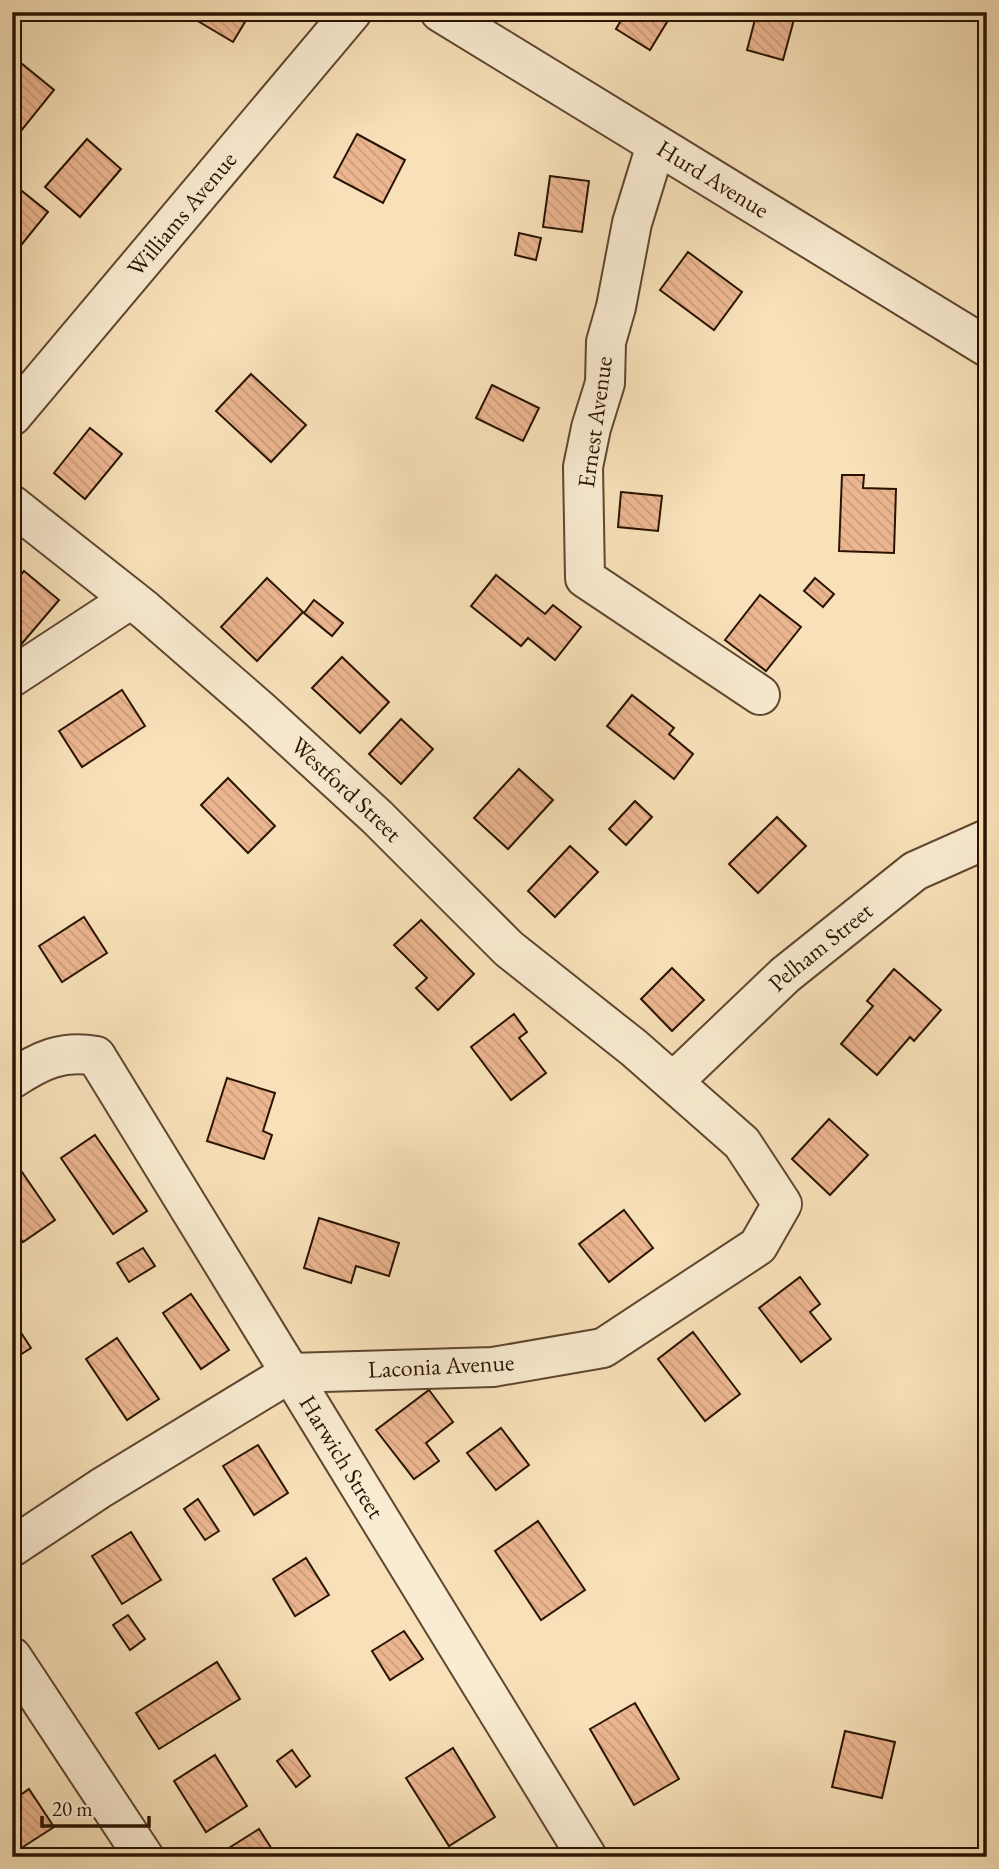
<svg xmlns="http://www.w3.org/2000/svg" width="999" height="1869" viewBox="0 0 999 1869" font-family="'EB Garamond',serif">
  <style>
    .building { fill: url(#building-back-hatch); stroke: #2a1302; stroke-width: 2 }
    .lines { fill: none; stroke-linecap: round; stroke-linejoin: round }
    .minor-casing { stroke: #5e4630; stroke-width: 42 }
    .minor { stroke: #faecd2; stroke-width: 38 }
    .labels { text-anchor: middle; stroke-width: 6; stroke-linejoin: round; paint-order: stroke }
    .street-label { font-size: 24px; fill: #2a1302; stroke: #faecd2 }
  </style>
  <defs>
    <pattern id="building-back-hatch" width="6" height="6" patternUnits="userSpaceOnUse" patternTransform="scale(1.75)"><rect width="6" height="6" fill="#ecb691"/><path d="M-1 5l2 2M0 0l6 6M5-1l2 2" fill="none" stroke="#cb9c7b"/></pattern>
  </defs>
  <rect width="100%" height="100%" fill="#f8e1b9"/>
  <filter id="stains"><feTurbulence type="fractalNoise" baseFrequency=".00286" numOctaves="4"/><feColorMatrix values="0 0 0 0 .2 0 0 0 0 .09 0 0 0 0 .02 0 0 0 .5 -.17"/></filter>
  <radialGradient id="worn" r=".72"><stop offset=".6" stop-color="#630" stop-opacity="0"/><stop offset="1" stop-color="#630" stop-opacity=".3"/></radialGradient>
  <!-- building -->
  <g class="building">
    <polygon points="201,12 251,12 233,42 196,20"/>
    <polygon points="626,12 651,12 667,22 650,50 616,29"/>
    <polygon points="757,12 796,12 783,60 747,50"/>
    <polygon points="21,63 54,90 21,131 12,125 12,74"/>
    <polygon points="357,134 405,160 383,203 334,177"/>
    <polygon points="87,139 121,169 80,217 45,187"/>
    <polygon points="550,176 589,181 582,232 543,227"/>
    <polygon points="12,183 48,212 14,254 12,253"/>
    <polygon points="519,233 541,238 536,260 515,255"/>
    <polygon points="688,252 742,292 714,330 660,290"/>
    <polygon points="251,374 306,425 271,462 216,411"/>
    <polygon points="492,385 539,408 523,441 476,418"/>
    <polygon points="90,428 122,454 85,499 54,473"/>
    <polygon points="842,475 864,475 863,488 896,489 894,553 839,551"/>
    <polygon points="621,492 662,496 658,531 618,527"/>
    <polygon points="24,571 59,600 13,654 12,585"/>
    <polygon points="496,575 545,614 553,605 581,627 555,660 528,638 521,646 471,606"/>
    <polygon points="267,578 303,612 257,661 221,627"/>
    <polygon points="815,578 834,594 823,607 804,591"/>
    <polygon points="760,595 801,627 766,671 725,640"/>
    <polygon points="314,600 343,623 332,636 304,613"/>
    <polygon points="342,657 389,702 360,733 312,688"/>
    <polygon points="122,690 145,726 82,767 59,731"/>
    <polygon points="632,695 674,728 669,734 693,754 674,779 607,726"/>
    <polygon points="401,719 433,749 401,784 369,754"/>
    <polygon points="519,769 553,800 508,849 474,818"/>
    <polygon points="228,778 275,826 248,853 201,805"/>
    <polygon points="635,801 652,817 626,845 609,829"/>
    <polygon points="777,817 806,846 758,893 729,864"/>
    <polygon points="570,846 598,872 555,917 528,891"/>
    <polygon points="987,894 987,923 978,897"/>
    <polygon points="84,917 107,953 62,982 39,946"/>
    <polygon points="421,920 474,974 438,1010 416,988 427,978 394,945"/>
    <polygon points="672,968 704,1000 672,1031 641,999"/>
    <polygon points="894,969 941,1010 914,1041 910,1037 877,1075 841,1044 873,1006 867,1001"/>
    <polygon points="514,1014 527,1032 519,1038 546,1073 511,1100 471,1047"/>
    <polygon points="227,1078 275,1093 263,1131 272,1135 264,1159 207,1141"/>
    <polygon points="829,1119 868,1155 830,1195 792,1159"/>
    <polygon points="95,1135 147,1211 113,1234 61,1158"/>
    <polygon points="13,1159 55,1220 23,1242 12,1226"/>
    <polygon points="624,1210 653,1248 609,1282 579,1244"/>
    <polygon points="319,1218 399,1243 389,1276 356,1266 351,1283 304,1268"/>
    <polygon points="143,1248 155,1266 129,1282 117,1263"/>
    <polygon points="800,1277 820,1304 810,1312 831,1339 801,1362 759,1308"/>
    <polygon points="191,1294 229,1350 201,1369 163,1313"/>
    <polygon points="14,1322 31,1348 12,1360 12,1323"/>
    <polygon points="693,1332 740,1394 705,1421 658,1359"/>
    <polygon points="117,1338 159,1399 127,1420 86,1359"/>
    <polygon points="429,1390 453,1422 426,1443 439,1461 414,1479 376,1430"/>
    <polygon points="501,1428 529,1465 496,1490 467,1453"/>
    <polygon points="258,1445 288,1493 254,1515 223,1466"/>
    <polygon points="198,1499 219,1531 205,1540 184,1509"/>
    <polygon points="538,1521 585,1590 541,1620 495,1551"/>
    <polygon points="131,1532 161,1580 122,1604 92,1556"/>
    <polygon points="306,1558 329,1595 295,1616 273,1579"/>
    <polygon points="128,1615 145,1639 130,1650 113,1625"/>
    <polygon points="404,1631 423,1659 390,1680 372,1651"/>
    <polygon points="217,1662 240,1699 159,1749 136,1713"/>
    <polygon points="635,1703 679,1779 634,1805 590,1729"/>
    <polygon points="845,1731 895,1742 882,1798 832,1787"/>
    <polygon points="453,1748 495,1817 449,1846 406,1778"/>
    <polygon points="292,1750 310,1776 296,1787 277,1761"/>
    <polygon points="215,1755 247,1806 206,1832 174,1781"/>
    <polygon points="29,1789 54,1827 12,1854 12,1801"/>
    <polygon points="259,1829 277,1857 224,1857 221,1853"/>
  </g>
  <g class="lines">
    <defs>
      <g id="minor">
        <path id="s1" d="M440 12 987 347"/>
        <polyline points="656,145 632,223 616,307 606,342 605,383 591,428 583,467 585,578 760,695"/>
        <path id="s2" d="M12 416 352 12"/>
        <path id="s3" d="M12 505 145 610 260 710 377 817 509 949 634 1048 742 1143 782 1204 758 1246 603 1348 493 1367 290 1373 101 1488 12 1547"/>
        <polyline points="12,677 131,599"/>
        <path id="s4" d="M12 1079C41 1060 62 1050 96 1056L587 1857"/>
        <path id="s5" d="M673 1082 785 975 915 871 987 839"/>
        <polyline points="12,1657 144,1857"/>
      </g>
    </defs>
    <!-- minor casing -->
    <use href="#minor" class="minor-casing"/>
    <!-- minor -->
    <use href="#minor" class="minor"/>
  </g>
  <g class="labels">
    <!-- street labels -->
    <g class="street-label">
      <text dy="8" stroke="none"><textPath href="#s1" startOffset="320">Hurd Avenue</textPath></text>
      <text dy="8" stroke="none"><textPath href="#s2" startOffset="264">Williams Avenue</textPath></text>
      <text transform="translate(595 422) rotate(-82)" y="8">Ernest Avenue</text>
      <text dy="8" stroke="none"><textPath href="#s3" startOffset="439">Westford Street</textPath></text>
      <text dy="8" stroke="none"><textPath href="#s5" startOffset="200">Pelham Street</textPath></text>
      <text transform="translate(441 1366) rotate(-3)" y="8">Laconia Avenue</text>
      <text dy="8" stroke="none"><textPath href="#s4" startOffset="560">Harwich Street</textPath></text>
    </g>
  </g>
  <!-- margin -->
  <rect width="999" height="1869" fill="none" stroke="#f8e1b9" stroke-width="42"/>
  <rect x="14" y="14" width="971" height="1841" fill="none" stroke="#2a1302" stroke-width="3.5"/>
  <rect x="21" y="21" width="957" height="1827" fill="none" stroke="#2a1302" stroke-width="2"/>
  <!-- scale -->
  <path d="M42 1816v10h107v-10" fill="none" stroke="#2a1302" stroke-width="3.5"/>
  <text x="52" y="1816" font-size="21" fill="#2a1302" stroke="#faecd2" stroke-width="5" paint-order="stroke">20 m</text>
  <rect width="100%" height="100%" filter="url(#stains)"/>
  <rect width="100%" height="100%" fill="url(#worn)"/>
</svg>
